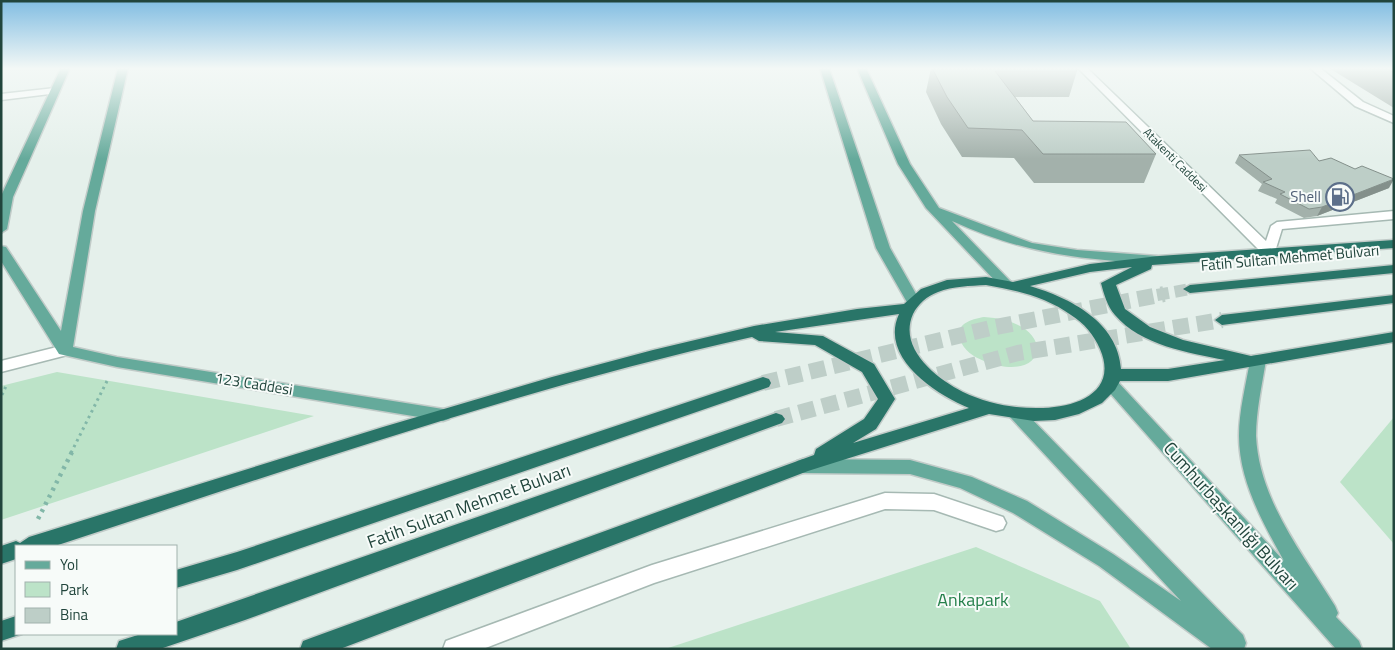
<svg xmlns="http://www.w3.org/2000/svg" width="1395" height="650" viewBox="0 0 1395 650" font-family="'Titillium Web',sans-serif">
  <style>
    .green { fill: #bce3c8 }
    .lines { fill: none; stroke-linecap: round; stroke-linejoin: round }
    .highway-tunnel-far1 { stroke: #becec8; stroke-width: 12; stroke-dasharray: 12 6; stroke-linecap: butt }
    .highway-tunnel { stroke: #becec8; stroke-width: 16; stroke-dasharray: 16 8; stroke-linecap: butt }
    .minor-casing { stroke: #a6b9b3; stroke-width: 3 }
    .major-casing { stroke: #c1cbc8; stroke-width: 3 }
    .highway-casing { stroke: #c1cbc8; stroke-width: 3 }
    .path-far1 { stroke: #82b7a8; stroke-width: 3; stroke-dasharray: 2.5 4; stroke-linecap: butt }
    .path { stroke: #82b7a8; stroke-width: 4.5; stroke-dasharray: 3 5; stroke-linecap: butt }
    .minor { fill: #fff; fill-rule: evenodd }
    .major { fill: #65aa9b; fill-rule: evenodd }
    .highway { fill: #297568; fill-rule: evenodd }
    .wall { fill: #a3b1ab }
    .shaded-wall { fill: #84908b }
    .building { fill: #bdcec7; stroke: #84908b }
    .labels { text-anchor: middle; stroke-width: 4; stroke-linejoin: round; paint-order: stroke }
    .far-street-label { font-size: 12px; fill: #21453c; stroke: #f7fbf9 }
    .service-label { font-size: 15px; fill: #4e5e75; stroke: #f7fbf9; text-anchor: end }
    .street-label { font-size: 15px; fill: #21453c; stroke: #f7fbf9 }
    .near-street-label { font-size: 18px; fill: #21453c; stroke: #f7fbf9 }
    .near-park-label { font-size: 18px; fill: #26814c; stroke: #f7fbf9 }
  </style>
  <rect width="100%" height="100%" fill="#e5f0eb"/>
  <!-- green -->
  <g class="green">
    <path d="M984 317C1060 321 1049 387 984 361 974 357 963 350 960 339 955 323 973 319 984 317Z"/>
    <polygon points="57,372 314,416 1,520 1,386"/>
    <polygon points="1394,417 1394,544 1340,482"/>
    <polygon points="976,547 1100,601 1131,649 665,649"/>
  </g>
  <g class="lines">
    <!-- highway-tunnel-far1 -->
    <polyline class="highway-tunnel-far1" points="1157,295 1190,289"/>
    <!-- highway-tunnel -->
    <g class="highway-tunnel">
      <polyline points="763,383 991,328 1164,294"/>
      <polyline points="776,419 1018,353 1222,320"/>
    </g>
    <defs>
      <g id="minor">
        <polygon points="1078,68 1087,68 1266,241 1271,226 1277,222 1394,211 1394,219 1282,229 1274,255 1264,255"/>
        <polygon points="1310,68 1320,68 1363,102 1394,116 1394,123 1355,106"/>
        <polygon points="55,88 58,89 58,93 1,100 1,94"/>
        <polygon points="65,345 71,346 73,350 71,354 1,372 1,361"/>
        <polygon points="885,493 934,494 1003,517 1006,523 1003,529 996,531 934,510 885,509 654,583 483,649 443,649 446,641 652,565"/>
      </g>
      <g id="major">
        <polygon points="61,68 70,68 13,197 7,229 1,233 1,196"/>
        <polygon points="118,68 128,68 95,211 73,347 117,357 443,409 449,411 452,415 449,419 443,421 117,367 59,354 1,261 1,246 6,247 61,331 83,211"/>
        <polygon points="820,68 829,68 890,248 920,301 918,304 908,304 876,248"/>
        <path d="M857 68H866L910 164 939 208 1032 243 1077 250 1157 256 1164 260 1157 264C1078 259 1025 254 952 221L1013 284 1011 287H1001L926 208 898 164Z"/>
        <path d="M1258 355 1264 356 1266 360C1262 385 1256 411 1256 436 1259 500 1303 554 1335 606L1338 613 1336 617 1359 641 1362 649H1336L1102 384 1104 380H1116L1284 561C1263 523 1239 481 1239 436 1239 410 1246 385 1250 360L1252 356Z"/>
        <polygon points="1016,407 1022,409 1243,635 1246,643 1244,649 1212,649 1099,566 1013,513 960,488 910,474 803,473 797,471 794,466 797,461 803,459 910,460 972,477 1027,501 1113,554 1181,601 1010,417 1007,413 1010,409"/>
      </g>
      <g id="highway">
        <path d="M1394 240V248L1152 265 1151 269 1116 285 1125 309 1150 327 1183 340 1251 356 1394 332V342L1168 381H1120L1115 390 1102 403 1079 414 1055 420 1034 421 989 414 808 471 340 649H300L303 641 311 638 814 455 816 449 864 419 878 399 862 372 815 345 759 341 752 337C515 390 285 471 55 546H16V559L1 564V546L16 541 20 543 29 537 383 427 552 377 653 350 754 326 857 309 904 304 921 289 947 280 986 277 1013 282 1090 264 1159 256ZM1132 267 1101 283C1104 294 1107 306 1115 315 1140 345 1189 353 1225 360L1168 369H1121C1118 322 1070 298 1030 286L1090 272ZM986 285C1016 290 1046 297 1071 315 1084 323 1094 335 1100 349 1118 391 1079 407 1043 408 1016 409 988 404 963 392 935 378 898 348 913 314 918 304 927 296 938 292 953 286 970 286 986 285ZM899 314C879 357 935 394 969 408L853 443 876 429 895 399 874 364 823 336 775 332Z"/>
        <polygon points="1394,265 1394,273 1190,293 1183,289 1190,285"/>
        <polygon points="1394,295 1394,303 1222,325 1215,320 1222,315"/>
        <polygon points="763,377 769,379 771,383 769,387 237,570 176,588 176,570 237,552"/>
        <polygon points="776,413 782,415 785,419 782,423 245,620 160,649 116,649 119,641 141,634 176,634 176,622"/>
        <polygon points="16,616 16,634 22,634 1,641 1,621"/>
      </g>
    </defs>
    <!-- minor casing -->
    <use href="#minor" class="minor-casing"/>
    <!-- major casing -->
    <use href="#major" class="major-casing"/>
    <!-- highway casing -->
    <use href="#highway" class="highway-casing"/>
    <!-- path-far1 -->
    <g class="path-far1">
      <polyline points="2,395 6,386"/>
      <polyline points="71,453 108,379"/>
    </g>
    <!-- path -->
    <polyline class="path" points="38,519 72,452"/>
    <!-- minor -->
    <use href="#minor" class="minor"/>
    <!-- major -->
    <use href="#major" class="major"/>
    <!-- highway -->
    <use href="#highway" class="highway"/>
  </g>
  <!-- wall -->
  <g class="wall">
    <polygon points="931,68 1075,68 1077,71 1069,97 1015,97 1033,121 1156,154 1144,183 1034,183 1014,158 962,157 941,124 926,92"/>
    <polygon points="1329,68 1394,68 1394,108"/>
    <polygon points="1239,155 1319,161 1389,188 1317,216 1304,218 1275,203 1277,199 1258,191 1262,184 1235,163"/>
  </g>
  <!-- shaded-wall -->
  <polygon class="shaded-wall" points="1394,179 1389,188 1317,216 1322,207"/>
  <!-- building -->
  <g class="building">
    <polygon points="932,68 1075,68 1077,71 995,71 1033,121 1126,122 1156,154 1043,154 1022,130 968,128 947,97"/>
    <polygon points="1386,68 1394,68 1394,73"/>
    <polygon points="1310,150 1319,161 1331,158 1355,169 1362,166 1394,179 1322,207 1309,209 1280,194 1285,192 1263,182 1272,179 1239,155"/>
  </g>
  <!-- sky -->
  <linearGradient id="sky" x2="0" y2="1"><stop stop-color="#81bde2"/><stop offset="0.43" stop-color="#f3f8f6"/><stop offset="1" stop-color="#f3f8f6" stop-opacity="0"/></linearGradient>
  <rect width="1395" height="159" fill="url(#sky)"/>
  <!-- icons -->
  <defs>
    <symbol id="fuel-ring" viewBox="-11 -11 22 22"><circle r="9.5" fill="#f7fbf9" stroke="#5c6f8a" stroke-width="1.5"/><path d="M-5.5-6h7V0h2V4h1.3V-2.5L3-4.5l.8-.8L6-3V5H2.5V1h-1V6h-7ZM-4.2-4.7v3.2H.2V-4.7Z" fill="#5c6f8a"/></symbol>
  </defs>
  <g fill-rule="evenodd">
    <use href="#fuel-ring" x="1324" y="181" width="32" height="32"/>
  </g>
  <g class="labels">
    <!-- far-street labels -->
    <g class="far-street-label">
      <text transform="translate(1175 160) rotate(45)" y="4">Atakenti Caddesi</text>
    </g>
    <!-- service labels -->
    <g class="service-label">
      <text x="1321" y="202">Shell</text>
    </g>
    <!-- street labels -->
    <g class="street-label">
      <text transform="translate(1290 258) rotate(-5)" y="5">Fatih Sultan Mehmet Bulvarı</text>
      <text transform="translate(254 384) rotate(9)" y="5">123 Caddesi</text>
    </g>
    <!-- near-street labels -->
    <g class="near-street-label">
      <text transform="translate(469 506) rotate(-20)" y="6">Fatih Sultan Mehmet Bulvarı</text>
      <text transform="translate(1231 516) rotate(48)" y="6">Cumhurbaşkanlığı Bulvarı</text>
    </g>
    <!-- near-park labels -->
    <g class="near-park-label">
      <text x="973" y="606">Ankapark</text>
    </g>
  </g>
  <!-- border -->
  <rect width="1395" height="650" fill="none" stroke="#21453c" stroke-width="5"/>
  <!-- legend -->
  <rect x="15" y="545" width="162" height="90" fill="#f7fbf9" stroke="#a1b2ad"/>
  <rect x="25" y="561" width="25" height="8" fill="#65aa9b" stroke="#a1b2ad"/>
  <text x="60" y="570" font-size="15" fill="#21453c">Yol</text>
  <rect x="25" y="582" width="25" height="15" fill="#bce3c8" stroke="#a1b2ad"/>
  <text x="60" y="595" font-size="15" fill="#21453c">Park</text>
  <rect x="25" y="608" width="25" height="15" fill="#bdcec7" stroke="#a1b2ad"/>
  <text x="60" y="620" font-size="15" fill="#21453c">Bina</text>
</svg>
